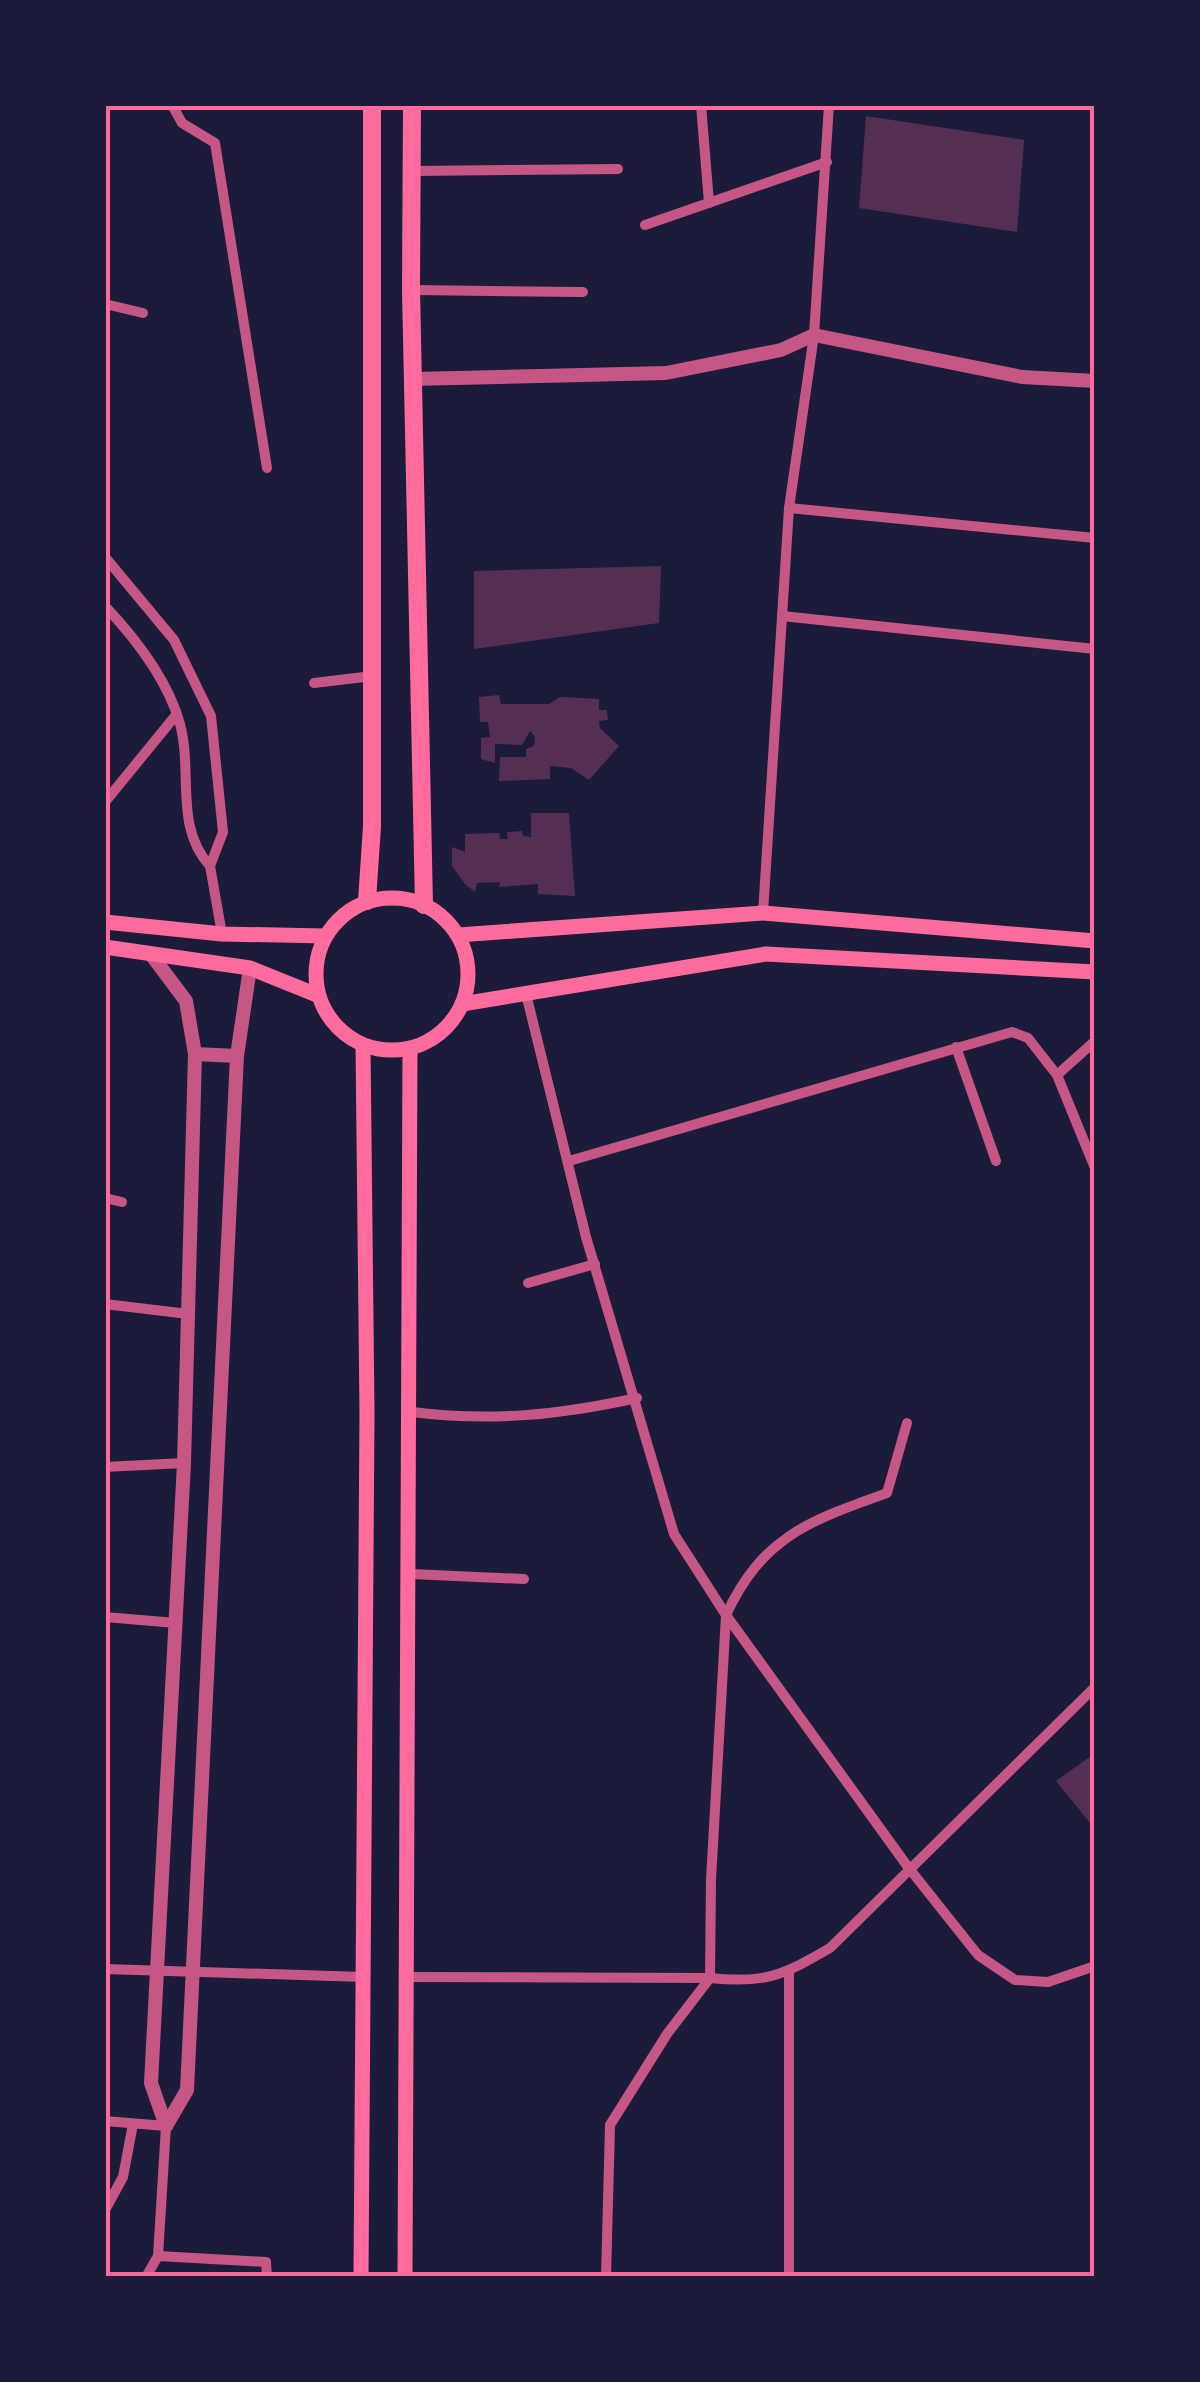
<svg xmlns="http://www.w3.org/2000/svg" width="1200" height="2382" viewBox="0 0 1200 2382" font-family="Jost,sans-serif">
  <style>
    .building { fill: #542f53 }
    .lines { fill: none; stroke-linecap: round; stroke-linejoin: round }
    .minor { stroke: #c65784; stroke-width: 10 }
    .tertiary { stroke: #c65784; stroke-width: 14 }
    .secondary { stroke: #ff6b9d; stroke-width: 15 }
    .primary { stroke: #ff6b9d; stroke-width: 18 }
    .neatline { fill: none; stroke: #ff6b9d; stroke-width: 4 }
  </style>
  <rect width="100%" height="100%" fill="#1b1b3a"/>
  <!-- building -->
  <g class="building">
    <polygon points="866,116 1024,140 1017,232 859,208"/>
    <polygon points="661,566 659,623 474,649 474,571"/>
    <polygon points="499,695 501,704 549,704 560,697 599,699 599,710 607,710 608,720 599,721 600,728 619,746 589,780 571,768 550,766 550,779 499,781 500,757 526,757 526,749 534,746 535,737 530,731 522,745 495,744 495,763 481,759 481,738 490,737 488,722 480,722 479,697"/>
    <polygon points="531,813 569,813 575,896 538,894 538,884 499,887 500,882 477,883 475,892 465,884 452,866 452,847 465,852 465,834 499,833 500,839 508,839 507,832 522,831 523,836 531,837"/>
    <polygon points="1095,1753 1095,1829 1056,1781"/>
  </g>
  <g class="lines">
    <!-- minor -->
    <g class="minor">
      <polyline points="172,105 182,123 215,143 267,468"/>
      <polyline points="701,105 709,203"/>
      <polyline points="412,171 618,169"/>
      <polyline points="645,225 827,162"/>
      <polyline points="411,290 583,292"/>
      <polyline points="105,304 143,313"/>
      <polyline points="789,508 1095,538"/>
      <polyline points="105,557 174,640 211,716 223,832 210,866"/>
      <path d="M105 606C136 639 168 680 180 724 193 772 174 827 210 866"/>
      <polyline points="782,616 1095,649"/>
      <polyline points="314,683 372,676"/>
      <polyline points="105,802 176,715"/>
      <polyline points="210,866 222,934"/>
      <polyline points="763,913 789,508 814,335 829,105"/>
      <polyline points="526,994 586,1237 674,1534 726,1615 908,1867 978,1955 1015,1980 1048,1982 1095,1966"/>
      <polyline points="1095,1041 1057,1075 1095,1168"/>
      <polyline points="956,1047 996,1161"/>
      <polyline points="569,1161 1012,1032 1028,1038 1057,1075"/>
      <polyline points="105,1198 122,1202"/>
      <polyline points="528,1283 595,1264"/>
      <polyline points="105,1304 188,1314"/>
      <path d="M412 1412C491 1422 559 1415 637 1398"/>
      <polyline points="105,1467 184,1463"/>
      <polyline points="411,1574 524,1579"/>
      <polyline points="105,1617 176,1623"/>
      <polyline points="105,1969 364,1977"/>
      <polyline points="789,1971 789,2277"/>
      <path d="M408 1977 710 1978C766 1984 783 1975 830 1948L1095 1687"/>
      <path d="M710 1978 711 1880 726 1615C763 1536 809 1521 887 1493L907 1423"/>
      <polyline points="105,2121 166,2126 158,2256 146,2277"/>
      <polyline points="105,2210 123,2177 133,2124"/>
      <polyline points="158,2256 266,2262 267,2277"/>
      <polyline points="606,2277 610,2125 667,2034 710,1978"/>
    </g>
    <!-- tertiary -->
    <g class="tertiary">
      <polyline points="413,379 666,373 781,350 814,335 1022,377 1095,381"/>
      <polyline points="150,953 186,1001 195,1054 184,1463 151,2083 166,2126"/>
      <polyline points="195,1054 237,1056"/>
      <polyline points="166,2126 187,2090 237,1056 250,968"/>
    </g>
    <!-- secondary -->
    <g class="secondary">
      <circle cx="392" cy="974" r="76"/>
      <polyline points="105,922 222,934 325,936"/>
      <polyline points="458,935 763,913 1095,941"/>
      <polyline points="105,947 250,968 317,995"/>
      <polyline points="462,1004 766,954 1095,972"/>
      <polyline points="361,2277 367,1413 363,1045"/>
      <polyline points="405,2277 410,1049"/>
    </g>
    <!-- primary -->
    <g class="primary">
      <polyline points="412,105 411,290 424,905"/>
      <polyline points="367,901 372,826 372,105"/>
    </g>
  </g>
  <!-- border -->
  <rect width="1200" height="2382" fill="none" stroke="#1b1b3a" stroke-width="215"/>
  <rect x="108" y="108" width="984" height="2166" class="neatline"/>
</svg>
